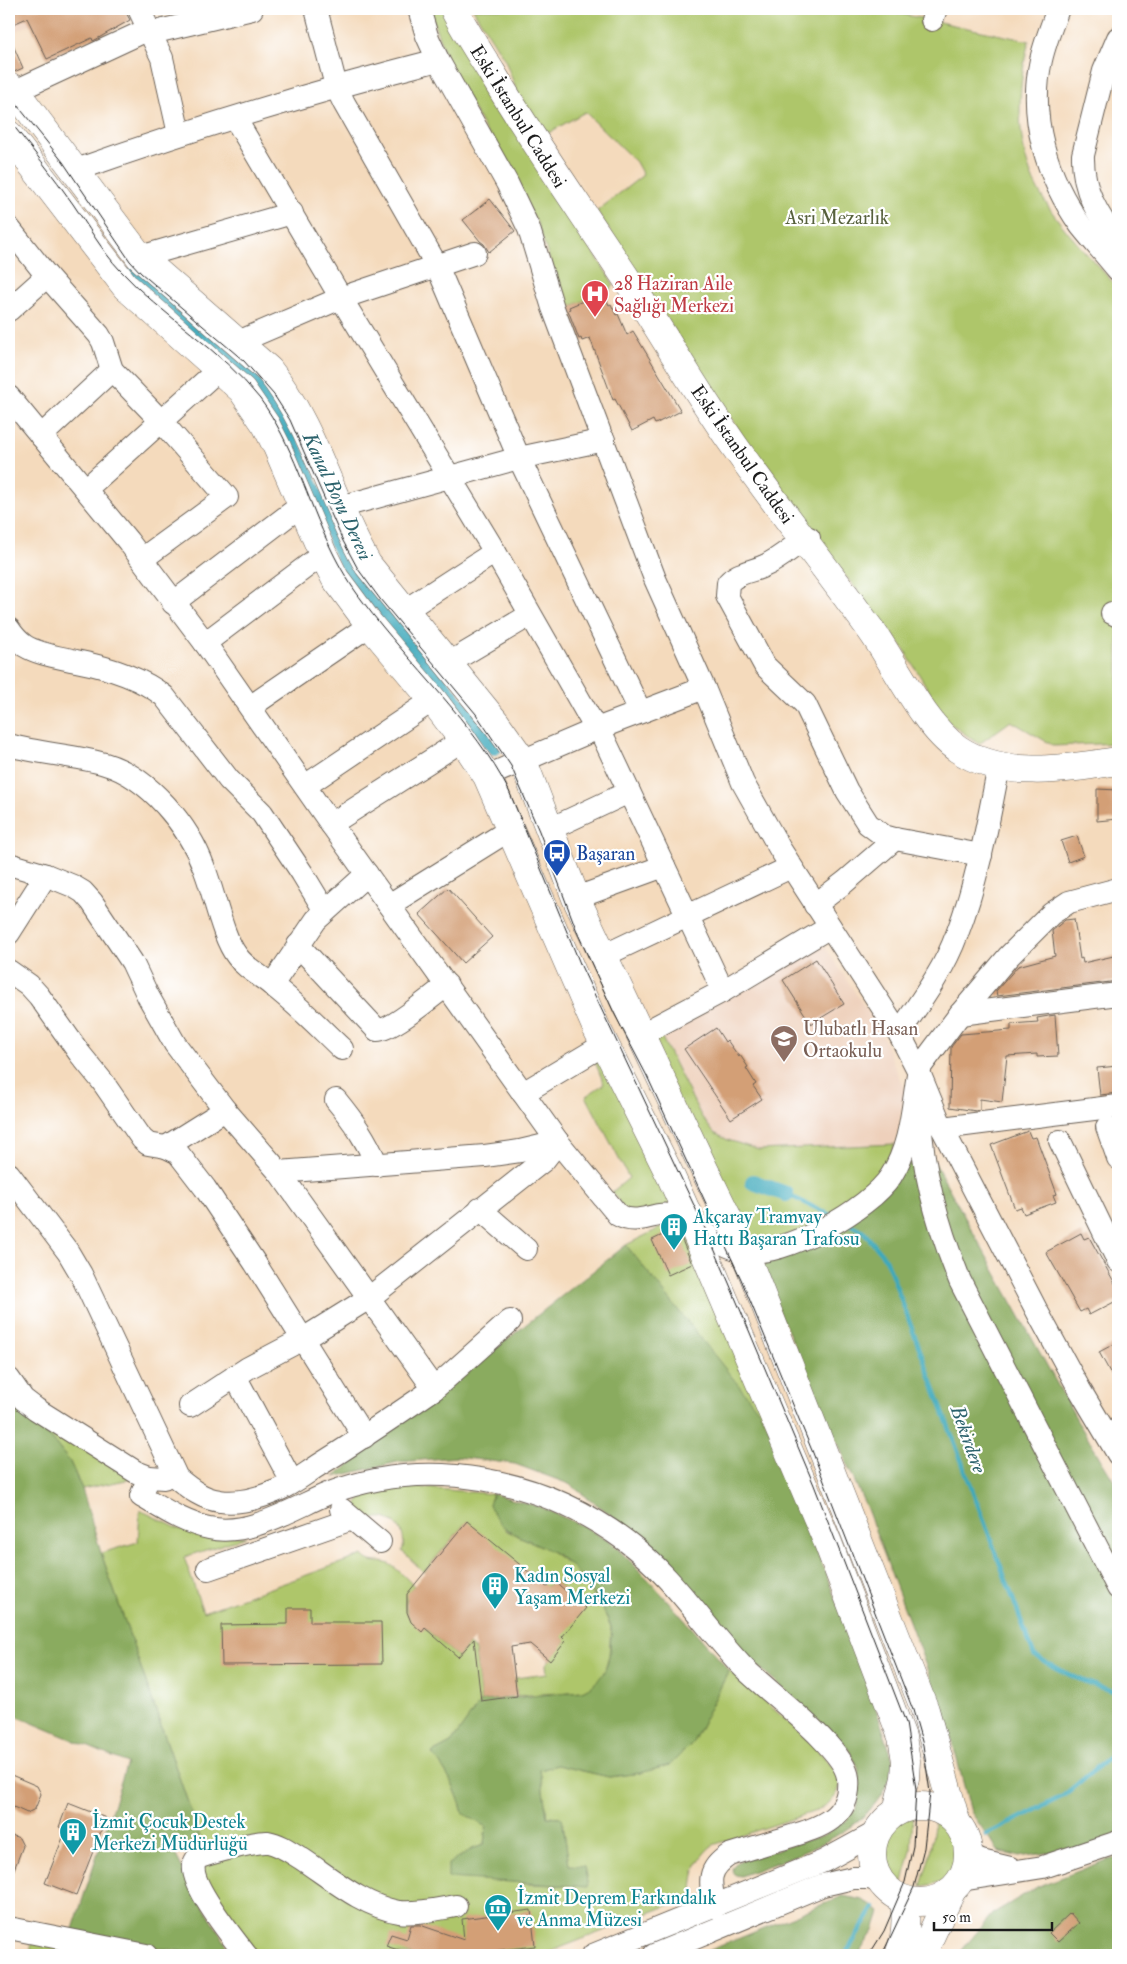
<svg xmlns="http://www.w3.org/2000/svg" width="1127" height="1964" viewBox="0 0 1127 1964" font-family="'IM FELL Double Pica',serif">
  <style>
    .built { fill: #eed0bb }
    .green { fill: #aec66b; stroke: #657144 }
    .forest { fill: #8aab5f; stroke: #53643e }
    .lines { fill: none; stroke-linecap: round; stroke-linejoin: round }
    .stream { stroke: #3ca9bb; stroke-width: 4.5 }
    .canal { stroke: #3ca9bb; stroke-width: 16 }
    .building { fill: #d39f76 }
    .minor-casing { stroke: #685e54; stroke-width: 24 }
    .major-casing { stroke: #685e54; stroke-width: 29 }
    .minor { stroke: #fff; stroke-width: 22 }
    .major { stroke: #fff; stroke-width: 28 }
    .tram { stroke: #1c1c1c; stroke-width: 1 }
    .labels { text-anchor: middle; stroke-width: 4.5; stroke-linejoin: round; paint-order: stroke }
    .street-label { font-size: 19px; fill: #1c1c1c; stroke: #fff }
    .park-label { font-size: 19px; fill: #56603c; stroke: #fff }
    .health-label { font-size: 19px; fill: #be3a42; stroke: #fff; text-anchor: start }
    .transit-label { font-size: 19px; fill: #164399; stroke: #fff; text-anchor: start }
    .education-label { font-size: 19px; fill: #785e54; stroke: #fff; text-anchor: start }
    .culture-label { font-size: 19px; fill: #0d838f; stroke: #fff; text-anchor: start }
    .water-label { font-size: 20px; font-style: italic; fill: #2c626c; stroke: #fff }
  </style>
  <rect width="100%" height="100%" fill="#fff"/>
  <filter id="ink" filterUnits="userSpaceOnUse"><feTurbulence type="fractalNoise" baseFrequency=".02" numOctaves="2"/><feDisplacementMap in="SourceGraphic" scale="10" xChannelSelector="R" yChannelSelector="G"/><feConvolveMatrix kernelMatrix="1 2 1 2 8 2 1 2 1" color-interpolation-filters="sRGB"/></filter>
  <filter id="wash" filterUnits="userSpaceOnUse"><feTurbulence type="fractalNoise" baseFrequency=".0096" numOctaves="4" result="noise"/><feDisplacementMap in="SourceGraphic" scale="20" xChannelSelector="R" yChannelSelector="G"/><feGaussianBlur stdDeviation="1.12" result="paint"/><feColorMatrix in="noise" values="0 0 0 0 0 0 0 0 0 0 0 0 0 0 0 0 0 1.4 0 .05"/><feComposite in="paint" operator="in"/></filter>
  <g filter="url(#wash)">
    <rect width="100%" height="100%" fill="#f4dabc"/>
    <!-- built -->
    <g class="built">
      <polygon points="9,9 65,9 9,34"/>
      <polygon points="821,941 881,1032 905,1092 895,1144 759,1150 728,1140 714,1133 701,1116 660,1034"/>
    </g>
    <!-- green -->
    <g class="green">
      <polygon points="429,9 443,9 614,285 605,296 603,296 602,293 569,307 570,309 567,310 537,223 448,63"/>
      <path d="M473 9H878L1029 41C1016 91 1014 155 1044 200 1064 232 1093 260 1118 288V743L1054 746 1011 721 979 744 947 721 902 646 840 569 774 484 597 211 643 175 636 162 585 112 543 136 519 97 505 60Z"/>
      <polygon points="660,1034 701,1116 714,1133 728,1140 759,1150 895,1144 883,1176 822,1224 749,1247 647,1042"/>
      <polygon points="604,1051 684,1214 629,1216 612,1192 629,1178 586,1096 604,1084 593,1057"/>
      <polygon points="672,1222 690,1229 774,1439 626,1245"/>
      <polygon points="39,1423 136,1478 82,1489 70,1462"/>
      <path d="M414 1487 493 1494 489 1504 507 1531 548 1549 575 1569 605 1614 611 1627 609 1656 604 1674 595 1685 582 1691 517 1696 515 1678 547 1674 546 1664 566 1641 554 1631 586 1607 553 1580 536 1600 467 1521 424 1572 402 1551C408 1535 396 1516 377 1518 374 1519 369 1522 366 1523L355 1512C355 1488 396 1488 414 1487Z"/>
      <path d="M140 1510 183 1531 246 1537 184 1557 203 1612 363 1555C370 1565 380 1560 389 1564 397 1568 407 1579 414 1586 399 1603 406 1618 422 1631L425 1628 458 1657 469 1645 475 1650 481 1701 451 1743 432 1753C447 1772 457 1790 463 1813L486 1826 484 1845 472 1849 508 1881 525 1884 588 1886 569 1866 562 1818 547 1817 540 1770 557 1765 609 1777 640 1773 670 1765 693 1742 729 1670C750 1690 833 1756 839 1779 843 1794 829 1803 819 1810L713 1845C696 1858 692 1875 692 1896L542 1955H257L201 1874 207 1857 101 1553 138 1542Z"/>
      <path d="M913 1812 911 1850 903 1882C886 1871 877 1841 893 1824 898 1819 906 1816 913 1812Z"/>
      <path d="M935 1818C957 1826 964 1857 949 1874 942 1883 931 1885 921 1886L930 1855Z"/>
      <polygon points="32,1942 91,1955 30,1955"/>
    </g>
    <!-- forest -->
    <g class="forest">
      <polygon points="921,1138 1081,1427 1118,1488 1118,1842 1019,1857 998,1851 971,1812 947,1722 867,1509 756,1259 799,1251"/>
      <path d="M626 1245 760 1412 774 1439 866 1679 893 1760C886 1831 796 1854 741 1876 734 1875 732 1874 732 1867L737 1862 824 1835 846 1821 856 1809 860 1785 858 1767 847 1747 774 1680 736 1648 700 1598 673 1566 614 1517 569 1484 515 1464 457 1457 398 1462 334 1477Z"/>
      <polygon points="9,1398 39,1423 70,1462 82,1489 101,1553 203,1846 173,1850 197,1896 233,1955 206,1955 89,1938 72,1932 127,1763 9,1713"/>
      <path d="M493 1494 540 1507 583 1526 613 1544 650 1581 729 1670 693 1742 670 1765 640 1773 609 1777 557 1765 540 1770 547 1817 562 1818 569 1865 584 1866 588 1887 448 1878V1864L472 1849 484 1845 486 1827 463 1813C457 1790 447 1772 432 1753L451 1743 481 1701 582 1691C601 1682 608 1670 610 1649 610 1642 612 1633 611 1627 609 1616 582 1577 574 1569 567 1562 556 1553 547 1549 519 1534 502 1536 489 1504Z"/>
      <polygon points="1118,1858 1118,1955 958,1955 992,1914 1037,1887 1107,1860"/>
      <polygon points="843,1896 863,1900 880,1912 874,1930 858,1955 698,1955"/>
    </g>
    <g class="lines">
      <!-- stream -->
      <g class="stream">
        <polyline points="786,1194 833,1216"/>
        <path d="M849 1224 862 1230 886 1259 1034 1655C1061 1672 1087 1685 1118 1692"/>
        <polyline points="986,1835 1063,1796 1118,1750"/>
        <polyline points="845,1955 874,1908"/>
      </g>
      <!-- canal -->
      <g class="canal">
        <polyline points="133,275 251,379 274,410 295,449 352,576 494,747"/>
        <polyline points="753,1182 786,1194"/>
      </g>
    </g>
    <g id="blocks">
      <!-- building -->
      <g class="building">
        <polygon points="9,9 124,9 130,20 95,40 93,41 92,38 47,59 27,18 9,26"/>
        <polygon points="9,36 23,68 14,72 9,71"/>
        <polygon points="490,199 515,231 489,252 484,244 480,241 463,220"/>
        <polygon points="602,293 603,296 605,296 609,305 611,304 616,315 618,314 627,335 633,331 681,411 655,424 653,420 632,431 615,399 613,400 590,338 582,341 581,338 579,339 568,310 570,309 569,307"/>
        <polygon points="1097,789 1118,790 1118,819 1097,821"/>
        <polygon points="1077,836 1084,856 1068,862 1061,841"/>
        <polygon points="448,888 492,937 463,963 419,914"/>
        <polygon points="1074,919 1080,959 1082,958 1083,963 1118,955 1118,981 997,996 996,991 1018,966 1055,956 1052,931 1065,920"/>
        <polygon points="816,959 844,1004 811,1024 783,980"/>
        <polygon points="1055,1015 1058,1056 1037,1057 1037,1054 1007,1056 1002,1102 980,1099 980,1110 976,1111 950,1107 951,1047 961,1034 1011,1030 1011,1024 1038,1022 1037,1018"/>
        <polygon points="716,1028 725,1042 727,1040 739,1057 740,1055 748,1067 746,1068 756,1084 753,1086 762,1099 731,1119 684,1049"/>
        <polygon points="1118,1066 1118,1093 1100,1095 1097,1068"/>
        <polygon points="1028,1131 1031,1138 1036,1137 1057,1194 1053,1195 1056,1202 1024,1214 1021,1207 1015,1209 991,1145"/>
        <polygon points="673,1230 679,1233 692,1264 668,1275 652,1240"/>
        <polygon points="1081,1233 1084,1239 1089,1237 1118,1289 1118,1300 1089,1315 1086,1309 1080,1312 1046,1252"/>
        <polygon points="1118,1342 1118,1387 1099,1352"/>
        <polygon points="467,1521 547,1587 553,1580 586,1608 562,1637 566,1641 550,1661 530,1644 511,1647 517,1696 481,1701 474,1639 458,1657 425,1628 422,1632 411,1622 407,1612 407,1594"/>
        <polygon points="288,1608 310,1608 310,1622 381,1622 382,1664 222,1665 221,1625 288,1624"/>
        <polygon points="9,1774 37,1786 41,1794 35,1809 27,1813 9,1805"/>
        <polygon points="68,1803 106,1818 76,1895 45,1883 66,1830 59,1827"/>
        <polygon points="9,1834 19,1838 23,1846 10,1880"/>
        <polygon points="531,1910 535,1946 458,1955 413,1955 386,1946 391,1934 407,1939 411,1925 420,1925 464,1940 462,1919"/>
        <polygon points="1070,1913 1079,1923 1058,1942 1049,1933"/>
      </g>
    </g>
  </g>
  <g filter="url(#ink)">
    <use href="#blocks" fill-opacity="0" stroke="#685e54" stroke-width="1"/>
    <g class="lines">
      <defs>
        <g id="minor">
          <polyline points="139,9 162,58 179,134"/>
          <polyline points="316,9 336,86 344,103 437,266 519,458 640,711"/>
          <polyline points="419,9 427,36 438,60 507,183 529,229 553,308 655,579 704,688 743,783 780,849 899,1033 918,1070 942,1128 1038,1313 1080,1390 1118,1454"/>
          <path d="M1058 9C1052 25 1045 42 1041 60 1028 118 1047 178 1081 226 1093 241 1106 255 1118 270"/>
          <polyline points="932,20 936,9"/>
          <polyline points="151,33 252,9"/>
          <path d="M1118 38 1104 71 1083 155C1082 190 1098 216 1118 242"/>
          <polyline points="9,94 149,29"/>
          <polyline points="235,118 341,298 495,552 596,729"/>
          <path d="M76 170C195 128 316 91 438 60"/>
          <polyline points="9,228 47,276 99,335 103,342 112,370 161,421 227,497 142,559"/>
          <polyline points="140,257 292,213"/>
          <polyline points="9,310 47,276"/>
          <polyline points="238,342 341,298 475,253"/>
          <path d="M9 397 128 541 205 643 331 824 523 1093 558 1142 618 1215C640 1228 655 1208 676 1217 700 1227 718 1246 744 1251 783 1258 870 1209 891 1176 911 1145 912 1109 918 1074"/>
          <polyline points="41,436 112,370"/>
          <polyline points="86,489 219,369"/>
          <polyline points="340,507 519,458 604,440"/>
          <path d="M809 538 803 540C790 549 778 560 764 566 751 572 738 572 728 583L727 596 765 666 805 704 847 791 868 824 884 836 895 839 981 855"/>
          <polyline points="173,603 303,504"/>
          <polyline points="404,611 495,552"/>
          <polyline points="1112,613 1118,616"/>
          <path d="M9 629C13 635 19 642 25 646 40 655 59 657 76 661 107 667 140 677 164 696L229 780 262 813 302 873 325 911"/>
          <polyline points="205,643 323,554"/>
          <polyline points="449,663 530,615"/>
          <polyline points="250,707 370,625"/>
          <polyline points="599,728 723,991"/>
          <path d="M9 745C40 754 74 755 105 764 149 777 189 826 204 868 214 892 222 937 237 956 245 968 261 976 272 985 297 1004 319 1027 342 1049"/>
          <polyline points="487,776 599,728 704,688"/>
          <polyline points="305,786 433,700"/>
          <polyline points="331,824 463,740"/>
          <polyline points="550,829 629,792"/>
          <path d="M9 864 46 875 73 886 83 892 92 902 132 962 148 996 175 1044 225 1110 279 1172 434 1389C396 1415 358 1441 319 1465 305 1474 291 1485 276 1491 259 1498 239 1504 220 1501 203 1499 190 1489 177 1478L81 1274 68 1252 9 1174"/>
          <polyline points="576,898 664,866"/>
          <polyline points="389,905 511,829"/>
          <polyline points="815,905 845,882 895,839"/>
          <polyline points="9,933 46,875"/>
          <path d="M298 945 377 1030C391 1031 435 994 447 985"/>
          <polyline points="603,956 791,867"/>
          <polyline points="9,971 29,985 39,996 80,1054 102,1081 142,1139 148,1144 166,1147 178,1153 205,1188 255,1263 364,1437"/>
          <polyline points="272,985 316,920 367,874"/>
          <polyline points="960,1014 1118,994"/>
          <path d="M899 1033C921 1001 944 970 957 934 978 880 988 822 999 766"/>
          <polyline points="640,1035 723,991 830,927"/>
          <polyline points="918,1082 918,1070 960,1014 1008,957 1051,914 1069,902 1118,889"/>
          <polyline points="523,1093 605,1044"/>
          <path d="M336 1100C354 1122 366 1139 377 1165"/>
          <path d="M920 1116C922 1173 939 1229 960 1281L1118 1588"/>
          <polyline points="1107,1127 1118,1158"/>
          <polyline points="942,1128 1118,1106"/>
          <polyline points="1060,1141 1118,1261"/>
          <polyline points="166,1147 225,1110"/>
          <polyline points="279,1172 485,1156 520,1151 558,1142"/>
          <polyline points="480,1209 526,1249"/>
          <polyline points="235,1376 292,1482"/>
          <polyline points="9,1379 23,1399 36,1409 136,1472 149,1477 164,1478"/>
          <polyline points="434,1389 510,1321"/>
          <polyline points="190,1406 248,1368 303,1339 369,1298 544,1160 558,1142"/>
          <path d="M149 1477 141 1496C162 1508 184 1523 209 1528 248 1537 292 1509 327 1494 428 1455 541 1478 626 1541 673 1576 703 1625 742 1666 765 1690 845 1748 848 1778 852 1821 814 1829 782 1839 764 1844 746 1850 729 1855 706 1870 710 1882 715 1907"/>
          <polyline points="341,1509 380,1542"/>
          <polyline points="208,1569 352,1519"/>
          <polyline points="968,1855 981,1861 1010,1868"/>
          <polyline points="961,1880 1043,1867 1118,1842"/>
          <polyline points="9,1928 146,1955"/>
          <path d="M246 1955C233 1938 190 1885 194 1865 194 1862 196 1860 197 1858 210 1853 255 1841 268 1842 280 1844 292 1853 302 1859 332 1879 363 1906 399 1912 417 1914 438 1909 456 1906"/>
          <polyline points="593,1955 824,1861 877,1832"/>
          <polyline points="654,1955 823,1885 853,1878 868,1878 879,1881"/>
        </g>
        <g id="major">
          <path d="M454 9C465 31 479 52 492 73 532 140 577 204 620 269 659 327 693 387 733 444 778 508 827 569 873 633 896 666 925 727 958 749 1005 780 1066 769 1118 761"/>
          <path d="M9 86 15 91 140 257 269 370C315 428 331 502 368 565L496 723 523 761 576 898 704 1169 744 1251 925 1710 956 1821"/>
          <polyline points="9,135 126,287 242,390 266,425 277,447 323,554 335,578 370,625 433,700 463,740 487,776 596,1027 671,1177 693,1226 828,1543 902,1737 906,1761 905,1778 897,1811"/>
          <circle cx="920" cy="1854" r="48"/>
          <path d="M899 1955C906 1937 907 1920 904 1901"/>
          <polyline points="922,1955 951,1892"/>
        </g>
      </defs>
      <!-- minor casing -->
      <use href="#minor" class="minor-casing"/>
      <!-- major casing -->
      <use href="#major" class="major-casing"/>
      <!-- minor -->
      <use href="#minor" class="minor"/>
      <!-- major -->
      <use href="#major" class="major"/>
      <!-- tram -->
      <g class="tram">
        <polyline points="9,95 63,162 130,261 141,273 244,361 274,395 290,420 343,541 358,569 380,599 476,714 511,766 539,831 578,934 614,1013 647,1076 741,1279 813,1453 913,1710 923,1745 930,1792 924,1848 914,1887 882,1955"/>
        <path d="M9 120C31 148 53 175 73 204 88 226 102 251 120 270 163 317 221 349 260 399 293 443 307 500 331 549 340 568 351 586 364 603 410 665 474 722 509 791L581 966 709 1237 729 1283 814 1485 906 1723 916 1789 913 1846 905 1882 884 1931 869 1955"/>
      </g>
    </g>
  </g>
  <!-- icons -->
  <defs>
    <symbol id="hospital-pin" viewBox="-11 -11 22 30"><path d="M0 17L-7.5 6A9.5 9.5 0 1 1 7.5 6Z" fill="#e0444e" stroke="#fff"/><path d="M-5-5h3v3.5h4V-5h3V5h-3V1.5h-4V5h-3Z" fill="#fff"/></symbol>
    <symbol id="bus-pin" viewBox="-11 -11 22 30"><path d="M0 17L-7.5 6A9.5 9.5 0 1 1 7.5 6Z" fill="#1a4fb4" stroke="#fff"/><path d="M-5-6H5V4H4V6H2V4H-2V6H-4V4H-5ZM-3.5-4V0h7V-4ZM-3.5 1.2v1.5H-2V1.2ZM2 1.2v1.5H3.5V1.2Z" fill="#fff"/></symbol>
    <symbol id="school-pin" viewBox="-11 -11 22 30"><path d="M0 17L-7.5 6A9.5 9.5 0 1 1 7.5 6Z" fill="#8d6e63" stroke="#fff"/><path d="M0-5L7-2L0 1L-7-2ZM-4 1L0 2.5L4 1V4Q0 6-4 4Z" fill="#fff"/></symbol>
    <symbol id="building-pin" viewBox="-11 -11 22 30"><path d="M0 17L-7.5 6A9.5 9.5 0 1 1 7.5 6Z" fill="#0f9aa8" stroke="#fff"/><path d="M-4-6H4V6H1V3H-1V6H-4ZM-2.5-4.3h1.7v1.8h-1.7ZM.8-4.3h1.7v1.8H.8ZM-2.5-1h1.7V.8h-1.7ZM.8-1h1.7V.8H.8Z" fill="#fff"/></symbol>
    <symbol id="museum-pin" viewBox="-11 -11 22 30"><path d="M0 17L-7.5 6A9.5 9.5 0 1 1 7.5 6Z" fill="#0f9aa8" stroke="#fff"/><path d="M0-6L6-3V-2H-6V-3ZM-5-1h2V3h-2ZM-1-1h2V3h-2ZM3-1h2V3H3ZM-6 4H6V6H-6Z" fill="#fff"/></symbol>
  </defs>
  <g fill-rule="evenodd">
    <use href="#hospital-pin" x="579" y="278" width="32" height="43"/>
    <use href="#bus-pin" x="541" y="837" width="32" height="43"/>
    <use href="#school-pin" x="768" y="1023" width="32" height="43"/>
    <use href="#building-pin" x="658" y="1211" width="32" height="43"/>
    <use href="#building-pin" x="479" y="1570" width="32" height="43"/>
    <use href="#building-pin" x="57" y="1816" width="32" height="43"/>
    <use href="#museum-pin" x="482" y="1892" width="32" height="43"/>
  </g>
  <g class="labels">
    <!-- street labels -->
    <g class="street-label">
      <text transform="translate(519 116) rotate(58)" y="7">Eski İstanbul Caddesi</text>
      <text transform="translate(743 454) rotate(55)" y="7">Eski İstanbul Caddesi</text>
    </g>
    <!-- park labels -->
    <g class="park-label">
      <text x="837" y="224">Asri Mezarlık</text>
    </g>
    <!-- health labels -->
    <g class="health-label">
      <text x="614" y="290">28 Haziran Aile<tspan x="614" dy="22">Sağlığı Merkezi</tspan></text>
    </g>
    <!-- transit labels -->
    <g class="transit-label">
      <text x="576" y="860">Başaran</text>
    </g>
    <!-- education labels -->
    <g class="education-label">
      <text x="803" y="1035">Ulubatlı Hasan<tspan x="803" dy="22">Ortaokulu</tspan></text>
    </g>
    <!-- culture labels -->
    <g class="culture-label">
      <text x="693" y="1223">Akçaray Tramvay<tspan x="693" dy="22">Hattı Başaran Trafosu</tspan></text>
      <text x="514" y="1582">Kadın Sosyal<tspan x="514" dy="22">Yaşam Merkezi</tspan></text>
      <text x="92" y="1828">İzmit Çocuk Destek<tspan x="92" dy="22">Merkezi Müdürlüğü</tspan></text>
      <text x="517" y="1904">İzmit Deprem Farkındalık<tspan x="517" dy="22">ve Anma Müzesi</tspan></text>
    </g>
    <!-- water labels -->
    <g class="water-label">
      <text transform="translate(338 496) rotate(65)" y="7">Kanal Boyu Deresi</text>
      <text transform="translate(969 1439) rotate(70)" y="7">Bekirdere</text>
    </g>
  </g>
  <!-- margin -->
  <rect width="1127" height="1964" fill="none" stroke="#fff" stroke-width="30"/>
  <!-- scale -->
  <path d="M934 1922v8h118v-8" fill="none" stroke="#1c1c1c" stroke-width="2.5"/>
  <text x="942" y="1922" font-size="15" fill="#1c1c1c" stroke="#ffffff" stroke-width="4" paint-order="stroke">50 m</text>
</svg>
